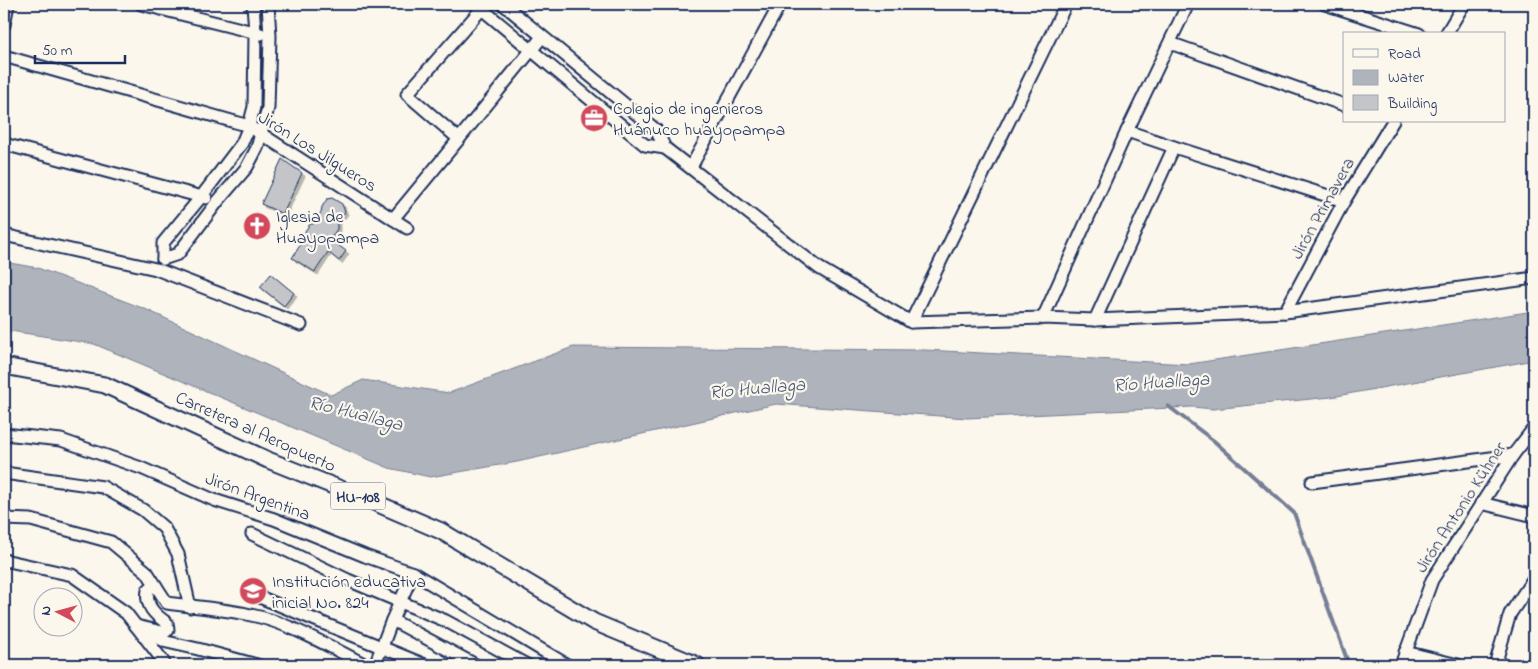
<svg xmlns="http://www.w3.org/2000/svg" width="1538" height="669" viewBox="0 0 1538 669" font-family="'Indie Flower',sans-serif">
  <style>
    .water { fill: #afb3bb; stroke: #747e96 }
    .lines { fill: none; stroke-linecap: round; stroke-linejoin: round }
    .stream { stroke: #747e96; stroke-width: 4 }
    .building { fill: #c3c5c9; stroke: #1b2f5e; filter: url(#shadow) }
    .minor-casing { stroke: #1b2f5e; stroke-width: 15 }
    .major-casing { stroke: #1b2f5e; stroke-width: 19 }
    .minor { stroke: #fbf7ec; stroke-width: 11 }
    .major { stroke: #fbf7ec; stroke-width: 15 }
    .labels { text-anchor: middle; stroke-width: 4.5; stroke-linejoin: round; paint-order: stroke }
    .shield { fill: #fbf7ec; stroke: #5e6b89; stroke-width: 1 }
    .shield-label { font-size: 16px; font-weight: bold; fill: #1b2f5e }
    .poi-label { font-size: 18px; fill: #1b2f5e; stroke: #fbf7ec; text-anchor: start }
    .street-label { font-size: 18px; fill: #1b2f5e; stroke: #fbf7ec }
    .water-label { font-size: 19px; font-style: italic; fill: #47577a; stroke: #fbf7ec }
  </style>
  <defs>
    <filter id="shadow"><feDropShadow dx="3" dy="3" stdDeviation="0" flood-color="#0004"/></filter>
  </defs>
  <rect width="100%" height="100%" fill="#fbf7ec"/>
  <filter id="ink" filterUnits="userSpaceOnUse"><feTurbulence type="fractalNoise" baseFrequency=".02" numOctaves="2"/><feDisplacementMap in="SourceGraphic" scale="10" xChannelSelector="R" yChannelSelector="G"/><feConvolveMatrix kernelMatrix="1 2 1 2 8 2 1 2 1" color-interpolation-filters="sRGB"/></filter>
  <g filter="url(#ink)">
    <!-- water -->
    <polygon class="water" points="4,262 38,268 145,309 331,395 363,380 449,393 573,347 925,350 1189,364 1534,311 1534,360 1331,397 1213,409 1192,407 967,418 776,404 517,462 430,477 389,468 94,344 4,330"/>
    <g class="lines">
      <!-- stream -->
      <polyline class="stream" points="1168,406 1214,441 1294,513 1349,665"/>
    </g>
    <!-- building -->
    <g class="building">
      <polygon points="282,159 302,173 283,214 261,204"/>
      <polygon points="332,198 342,204 345,212 337,221 337,229 330,239 346,251 339,261 328,252 315,272 292,258 306,236 305,231 310,224 313,224 321,212 322,207 327,199"/>
      <polygon points="271,274 294,293 284,306 260,287"/>
    </g>
    <g class="lines">
      <defs>
        <g id="minor">
          <polyline points="141,4 261,34"/>
          <polyline points="476,4 645,145 665,148"/>
          <polyline points="486,4 407,94 459,139 542,37"/>
          <polyline points="503,4 656,130 665,148 819,268 911,322 1043,318 1095,320 1285,312 1534,278"/>
          <polyline points="1325,4 1419,34"/>
          <polyline points="4,25 8,4"/>
          <polyline points="1446,34 1464,4"/>
          <polyline points="1170,43 1344,105"/>
          <polyline points="4,56 249,126 407,228"/>
          <polyline points="1127,131 1174,147 1344,201"/>
          <polyline points="4,144 206,198"/>
          <polyline points="691,167 780,4"/>
          <polyline points="393,219 459,139"/>
          <polyline points="4,235 156,269 301,325"/>
          <polyline points="163,259 178,254 218,201 247,167 257,148 268,108 270,36 268,4"/>
          <polyline points="163,259 163,243 201,197 242,143 249,126 254,107 255,32 253,4"/>
          <polyline points="1285,312 1344,201 1393,121"/>
          <polyline points="1043,318 1127,131 1188,4"/>
          <polyline points="1095,320 1174,147"/>
          <polyline points="911,322 1066,4"/>
          <polyline points="4,434 61,440 141,468 214,500 274,519 365,556 413,573 567,665"/>
          <polyline points="4,473 103,487 143,510 164,528 178,554 190,607"/>
          <polyline points="1312,482 1513,455"/>
          <polyline points="1481,503 1534,516"/>
          <polyline points="4,519 31,520 111,542 147,572 156,586"/>
          <polyline points="252,534 348,580 446,621 527,665"/>
          <polyline points="4,560 72,575 126,613 160,657 165,665"/>
          <polyline points="257,596 425,665"/>
          <polyline points="392,620 476,665"/>
          <path d="M136 626 162 632H165L168 630 167 623C155 615 145 606 148 590L153 586H156L167 603C195 607 223 609 251 615 288 622 332 648 366 665"/>
          <polyline points="150,634 167,642 198,649 257,665"/>
          <polyline points="1405,652 1458,665"/>
          <polyline points="375,665 392,620 413,573"/>
          <polyline points="1401,665 1432,580 1513,455 1534,428"/>
          <polyline points="1495,665 1510,614 1534,578"/>
        </g>
        <polyline id="major" points="4,366 105,385 268,460 376,503 441,531 594,622 697,665"/>
      </defs>
      <!-- minor casing -->
      <use href="#minor" class="minor-casing"/>
      <!-- major casing -->
      <use href="#major" class="major-casing"/>
      <!-- minor -->
      <use href="#minor" class="minor"/>
      <!-- major -->
      <use href="#major" class="major"/>
    </g>
  </g>
  <!-- icons -->
  <defs>
    <symbol id="office-disc" viewBox="-11 -11 22 22"><circle r="9.5" fill="#d1495b" stroke="#fbf7ec"/><path d="M-6-3h4V-5.5h4V-3h4V5H-6ZM-1-4.5V-3h2v-1.5ZM-6 0V1H6V0Z" fill="#fff"/></symbol>
    <symbol id="church-disc" viewBox="-11 -11 22 22"><circle r="9.5" fill="#d1495b" stroke="#fbf7ec"/><path d="M-1.2-6h2.4v3.5h3.3v2.4h-3.3V6h-2.4V-.1h-3.3v-2.4h3.3Z" fill="#fff"/></symbol>
    <symbol id="school-disc" viewBox="-11 -11 22 22"><circle r="9.5" fill="#d1495b" stroke="#fbf7ec"/><path d="M0-5L7-2L0 1L-7-2ZM-4 1L0 2.5L4 1V4Q0 6-4 4Z" fill="#fff"/></symbol>
  </defs>
  <g fill-rule="evenodd">
    <use href="#office-disc" x="578" y="102" width="32" height="32"/>
    <use href="#church-disc" x="241" y="210" width="32" height="32"/>
    <use href="#school-disc" x="237" y="575" width="32" height="32"/>
  </g>
  <g class="labels">
    <!-- shield labels -->
    <rect class="shield" x="330.5" y="482.5" width="55" height="27" rx="4"/>
    <g class="shield-label">
      <text x="358" y="502">HU-108</text>
    </g>
    <!-- poi labels -->
    <g class="poi-label">
      <text x="613" y="114">Colegio de ingenieros<tspan x="613" dy="21">Huánuco huayopampa</tspan></text>
      <text x="276" y="222">Iglesia de<tspan x="276" dy="21">Huayopampa</tspan></text>
      <text x="272" y="587">Institución educativa<tspan x="272" dy="21">inicial No. 824</tspan></text>
    </g>
    <!-- street labels -->
    <g class="street-label">
      <text transform="translate(318 151) rotate(32)" y="6">Jirón Los Jilgueros</text>
      <text transform="translate(1322 208) rotate(-61)" y="6">Jirón Primavera</text>
      <text transform="translate(256 431) rotate(24)" y="6">Carretera al Aeropuerto</text>
      <text transform="translate(258 496) rotate(20)" y="6">Jirón Argentina</text>
      <text transform="translate(1460 507) rotate(-57)" y="6">Jirón Antonio Kühner</text>
    </g>
    <!-- water labels -->
    <g class="water-label">
      <text transform="translate(1161 381) rotate(-4)" y="7">Río Huallaga</text>
      <text transform="translate(757 387) rotate(-5)" y="7">Río Huallaga</text>
      <text transform="translate(356 412) rotate(14)" y="7">Río Huallaga</text>
    </g>
  </g>
  <!-- margin -->
  <rect width="1538" height="669" fill="none" stroke="#fbf7ec" stroke-width="20"/>
  <rect x="10" y="10" width="1518" height="649" fill="none" stroke="#1b2f5e" stroke-width="2" filter="url(#ink)"/>
  <!-- legend -->
  <rect x="1343" y="32" width="162" height="90" fill="#fbf7ec" stroke="#a1a7b3"/>
  <rect x="1353" y="49" width="25" height="8" fill="#fbf7ec" stroke="#a1a7b3"/>
  <text x="1388" y="58" font-size="15" fill="#1b2f5e">Road</text>
  <rect x="1353" y="70" width="25" height="15" fill="#afb3bb" stroke="#a1a7b3"/>
  <text x="1388" y="82" font-size="15" fill="#1b2f5e">Water</text>
  <rect x="1353" y="95" width="25" height="15" fill="#c3c5c9" stroke="#a1a7b3"/>
  <text x="1388" y="108" font-size="15" fill="#1b2f5e">Building</text>
  <!-- north arrow -->
  <g transform="translate(58 612) rotate(276)"><circle r="24" fill="#fbf7ec" stroke="#a1a7b3"/>
  <path d="M0-4L9 19L0 12L-9 19Z" fill="#d1495b"/>
  <text y="-8" font-size="14" font-weight="bold" text-anchor="middle" fill="#1b2f5e">N</text>
  </g>
  <!-- scale -->
  <path d="M35 55v8h90v-8" fill="none" stroke="#1b2f5e" stroke-width="2.5"/>
  <text x="42" y="55" font-size="15" fill="#1b2f5e" stroke="#fbf7ec" stroke-width="4" paint-order="stroke">50 m</text>
</svg>
